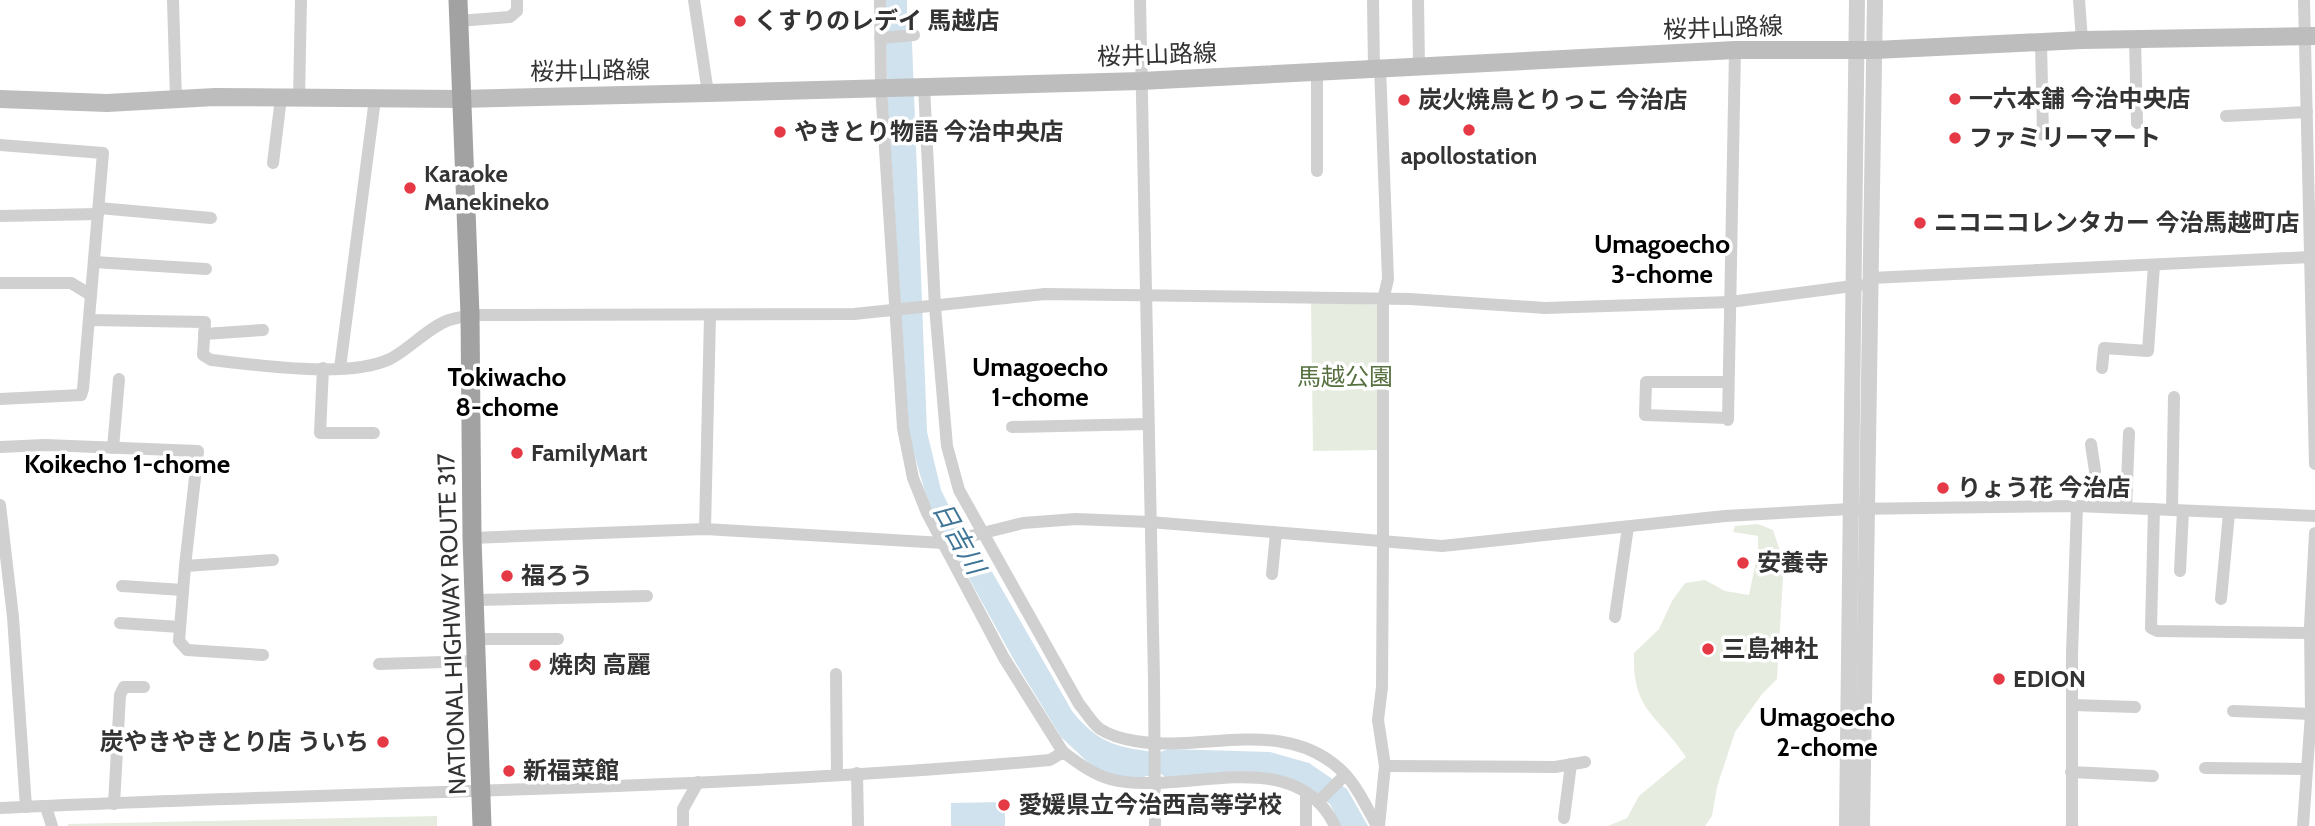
<svg xmlns="http://www.w3.org/2000/svg" width="2315" height="826" viewBox="0 0 2315 826" font-family="Cabin,'Noto Sans JP',sans-serif">
  <style>
    .green { fill: #e6ecdf }
    .water { fill: #cfe2ee }
    .lines { fill: none; stroke-linecap: round; stroke-linejoin: round }
    .minor { stroke: #d0d0d0; stroke-width: 12 }
    .tertiary { stroke: #d0d0d0; stroke-width: 16 }
    .secondary { stroke: #bdbdbd; stroke-width: 18 }
    .trunk { stroke: #a2a2a2; stroke-width: 19 }
    .poi-dot { fill: #e63946; stroke: #fff; stroke-width: 2.5 }
    .labels { text-anchor: middle; stroke-width: 7; stroke-linejoin: round; paint-order: stroke }
    .poi-label { font-size: 24px; font-weight: bold; fill: #333; stroke: #fff; text-anchor: start }
    .street-label { font-size: 24px; fill: #333; stroke: #fff }
    .park-label { font-size: 24px; fill: #56703f; stroke: #fff }
    .neighbourhood-label { font-size: 26px; font-weight: bold; fill: #000; stroke: #fff }
    .water-label { font-size: 26px; font-style: italic; fill: #3f7597; stroke: #fff }
  </style>
  <rect width="100%" height="100%" fill="#fff"/>
  <!-- green -->
  <g class="green">
    <polygon points="1311,301 1378,305 1377,450 1313,451"/>
    <path d="M1758 524 1773 530 1781 554 1783 576 1777 679 1762 694 1735 732 1717 787 1712 816 1705 826H1608L1627 818 1639 796 1686 757C1658 714 1632 712 1634 653L1659 629 1672 601 1685 583 1705 580 1725 591 1749 595 1758 552V536L1733 532 1735 526Z"/>
    <polygon points="437,816 437,826 68,826 68,824"/>
  </g>
  <!-- water -->
  <g class="water">
    <path d="M885 0H907V25L912 43 927 432 941 490 951 510 976 544 1072 711C1092 736 1109 746 1141 750 1151 752 1158 754 1168 749L1270 752 1309 763 1347 789 1368 826H1341L1330 804 1306 787 1165 777 1160 773 1139 778 1112 776 1093 767 1061 737 1014 660 929 506 909 436 888 107Z"/>
    <polygon points="1005,802 1005,826 951,826 951,803"/>
  </g>
  <g class="lines">
    <!-- minor -->
    <g class="minor">
      <polyline points="173,0 176,100"/>
      <polyline points="694,0 708,93"/>
      <polyline points="880,0 881,87 903,428 913,478 927,513 1004,658 1063,752"/>
      <polyline points="1140,0 1154,679 1155,826"/>
      <polyline points="1373,0 1374,68"/>
      <polyline points="1418,0 1419,66"/>
      <polyline points="2079,0 2082,40"/>
      <polyline points="2304,0 2315,464"/>
      <polyline points="458,21 510,17 517,11 517,0"/>
      <polyline points="880,38 914,35"/>
      <polyline points="2135,39 2137,123"/>
      <polyline points="2041,42 2043,135"/>
      <polyline points="1317,71 1317,171"/>
      <path d="M924 86 935 307 947 446 959 490 1079 704C1086 712 1092 723 1100 729 1111 736 1123 739 1135 741 1204 753 1285 715 1343 772 1357 786 1367 808 1377 826"/>
      <polyline points="299,98 301,0"/>
      <polyline points="2226,116 2307,112"/>
      <polyline points="0,145 103,153 83,389 81,395 0,399"/>
      <polyline points="273,163 281,98"/>
      <polyline points="99,208 211,218"/>
      <polyline points="0,216 98,214"/>
      <polyline points="94,262 206,269"/>
      <polyline points="1871,278 2311,257"/>
      <polyline points="0,283 71,283 91,295"/>
      <path d="M89 320 205 322 203 355 211 360C258 365 347 379 390 359 410 349 427 328 449 320 455 318 463 317 470 315L854 314 1045 294 1410 299 1545 308 1730 302 1860 285"/>
      <polyline points="204,334 263,330"/>
      <polyline points="323,368 320,433 374,433"/>
      <polyline points="340,368 375,99"/>
      <polyline points="2102,368 2104,348 2148,351 2154,265"/>
      <polyline points="1728,418 1645,415 1646,382 1728,382"/>
      <polyline points="1728,420 1735,50"/>
      <polyline points="1012,427 1148,424"/>
      <polyline points="2091,444 2095,471 2094,506"/>
      <polyline points="0,447 45,445 198,451 185,566 273,560"/>
      <polyline points="113,448 119,379"/>
      <polyline points="0,505 13,617 26,807"/>
      <polyline points="2126,508 2129,433"/>
      <polyline points="2154,509 2151,628 2157,631 2310,633"/>
      <polyline points="2172,510 2174,397"/>
      <polyline points="705,529 710,316"/>
      <polyline points="472,538 705,529 943,543 1023,523 1076,519 1150,522 1442,546 1725,516 1850,509 2077,506 2315,516"/>
      <polyline points="185,566 179,641 187,650 263,655"/>
      <polyline points="2180,571 2183,511"/>
      <polyline points="1272,574 1276,533"/>
      <polyline points="122,586 183,590"/>
      <polyline points="2221,599 2229,513"/>
      <polyline points="475,600 647,596"/>
      <polyline points="1615,617 1628,527"/>
      <polyline points="120,623 180,627"/>
      <polyline points="476,639 558,639"/>
      <polyline points="379,664 476,661"/>
      <polyline points="836,674 837,774"/>
      <polyline points="2072,705 2135,707"/>
      <polyline points="2233,711 2311,714"/>
      <polyline points="1385,766 1555,767 1585,762"/>
      <polyline points="2205,768 2306,769"/>
      <polyline points="2071,772 2153,776"/>
      <polyline points="857,773 858,826"/>
      <polyline points="1318,802 1345,775"/>
      <polyline points="114,804 120,695 124,687 144,687"/>
      <polyline points="46,807 52,826"/>
      <path d="M0 808C350 791 701 791 1050 760L1063 752C1077 762 1092 774 1110 779 1180 798 1294 740 1335 826"/>
      <polyline points="1564,818 1571,764"/>
      <polyline points="683,826 683,809 698,782"/>
      <polyline points="1306,826 1306,793"/>
      <polyline points="1379,826 1385,766 1378,720 1382,687 1383,542 1383,300 1388,279 1380,67"/>
      <polyline points="2072,826 2072,654 2077,506"/>
      <polyline points="2303,826 2311,714 2310,626 2315,533"/>
    </g>
    <!-- tertiary -->
    <g class="tertiary">
      <polyline points="1847,826 1857,0"/>
      <polyline points="1862,826 1875,0"/>
    </g>
    <!-- secondary -->
    <polyline class="secondary" points="0,99 107,103 215,97 460,99 708,93 1141,81 1735,50 1875,50 2082,40 2315,36"/>
    <!-- trunk -->
    <polyline class="trunk" points="458,0 470,315 472,538 482,826"/>
  </g>
  <!-- markers -->
  <g class="poi-dot">
    <circle cx="740" cy="21" r="7"/>
    <circle cx="1955" cy="99" r="7"/>
    <circle cx="1404" cy="100" r="7"/>
    <circle cx="1469" cy="130" r="7"/>
    <circle cx="780" cy="132" r="7"/>
    <circle cx="1955" cy="138" r="7"/>
    <circle cx="410" cy="188" r="7"/>
    <circle cx="1920" cy="223" r="7"/>
    <circle cx="517" cy="453" r="7"/>
    <circle cx="1943" cy="488" r="7"/>
    <circle cx="1743" cy="563" r="7"/>
    <circle cx="507" cy="576" r="7"/>
    <circle cx="1708" cy="649" r="7"/>
    <circle cx="535" cy="665" r="7"/>
    <circle cx="1999" cy="679" r="7"/>
    <circle cx="383" cy="742" r="7"/>
    <circle cx="509" cy="771" r="7"/>
    <circle cx="1004" cy="805" r="7"/>
  </g>
  <g class="labels">
    <!-- poi labels -->
    <g class="poi-label">
      <text x="754" y="29">くすりのレデイ 馬越店</text>
      <text x="1969" y="107">一六本舗 今治中央店</text>
      <text x="1418" y="108">炭火焼鳥とりっこ 今治店</text>
      <text x="794" y="140">やきとり物語 今治中央店</text>
      <text x="1969" y="146">ファミリーマート</text>
      <text x="1469" y="164" text-anchor="middle">apollostation</text>
      <text x="424" y="182">Karaoke<tspan x="424" dy="28">Manekineko</tspan></text>
      <text x="1934" y="231">ニコニコレンタカー 今治馬越町店</text>
      <text x="531" y="461">FamilyMart</text>
      <text x="1957" y="496">りょう花 今治店</text>
      <text x="1757" y="571">安養寺</text>
      <text x="521" y="584">福ろう</text>
      <text x="1722" y="657">三島神社</text>
      <text x="549" y="673">焼肉 高麗</text>
      <text x="2013" y="687">EDION</text>
      <text x="369" y="750" text-anchor="end">炭やきやきとり店 ういち</text>
      <text x="523" y="779">新福菜館</text>
      <text x="1018" y="813">愛媛県立今治西高等学校</text>
    </g>
    <!-- street labels -->
    <g class="street-label">
      <text transform="translate(1723 28) rotate(-2)" y="8">桜井山路線</text>
      <text transform="translate(1157 55) rotate(-2)" y="8">桜井山路線</text>
      <text transform="translate(590 71) rotate(-1)" y="8">桜井山路線</text>
      <text transform="translate(452 624) rotate(-92)" y="8">NATIONAL HIGHWAY ROUTE 317</text>
    </g>
    <!-- park labels -->
    <g class="park-label">
      <text x="1345" y="385">馬越公園</text>
    </g>
    <!-- neighbourhood labels -->
    <g class="neighbourhood-label">
      <text x="1662" y="253">Umagoecho<tspan x="1662" dy="30">3-chome</tspan></text>
      <text x="1040" y="376">Umagoecho<tspan x="1040" dy="30">1-chome</tspan></text>
      <text x="507" y="386">Tokiwacho<tspan x="507" dy="30">8-chome</tspan></text>
      <text x="127" y="473">Koikecho 1-chome</text>
      <text x="1827" y="726">Umagoecho<tspan x="1827" dy="30">2-chome</tspan></text>
    </g>
    <!-- water labels -->
    <g class="water-label">
      <text transform="translate(959 538) rotate(61)" y="9">日吉川</text>
    </g>
  </g>
</svg>
